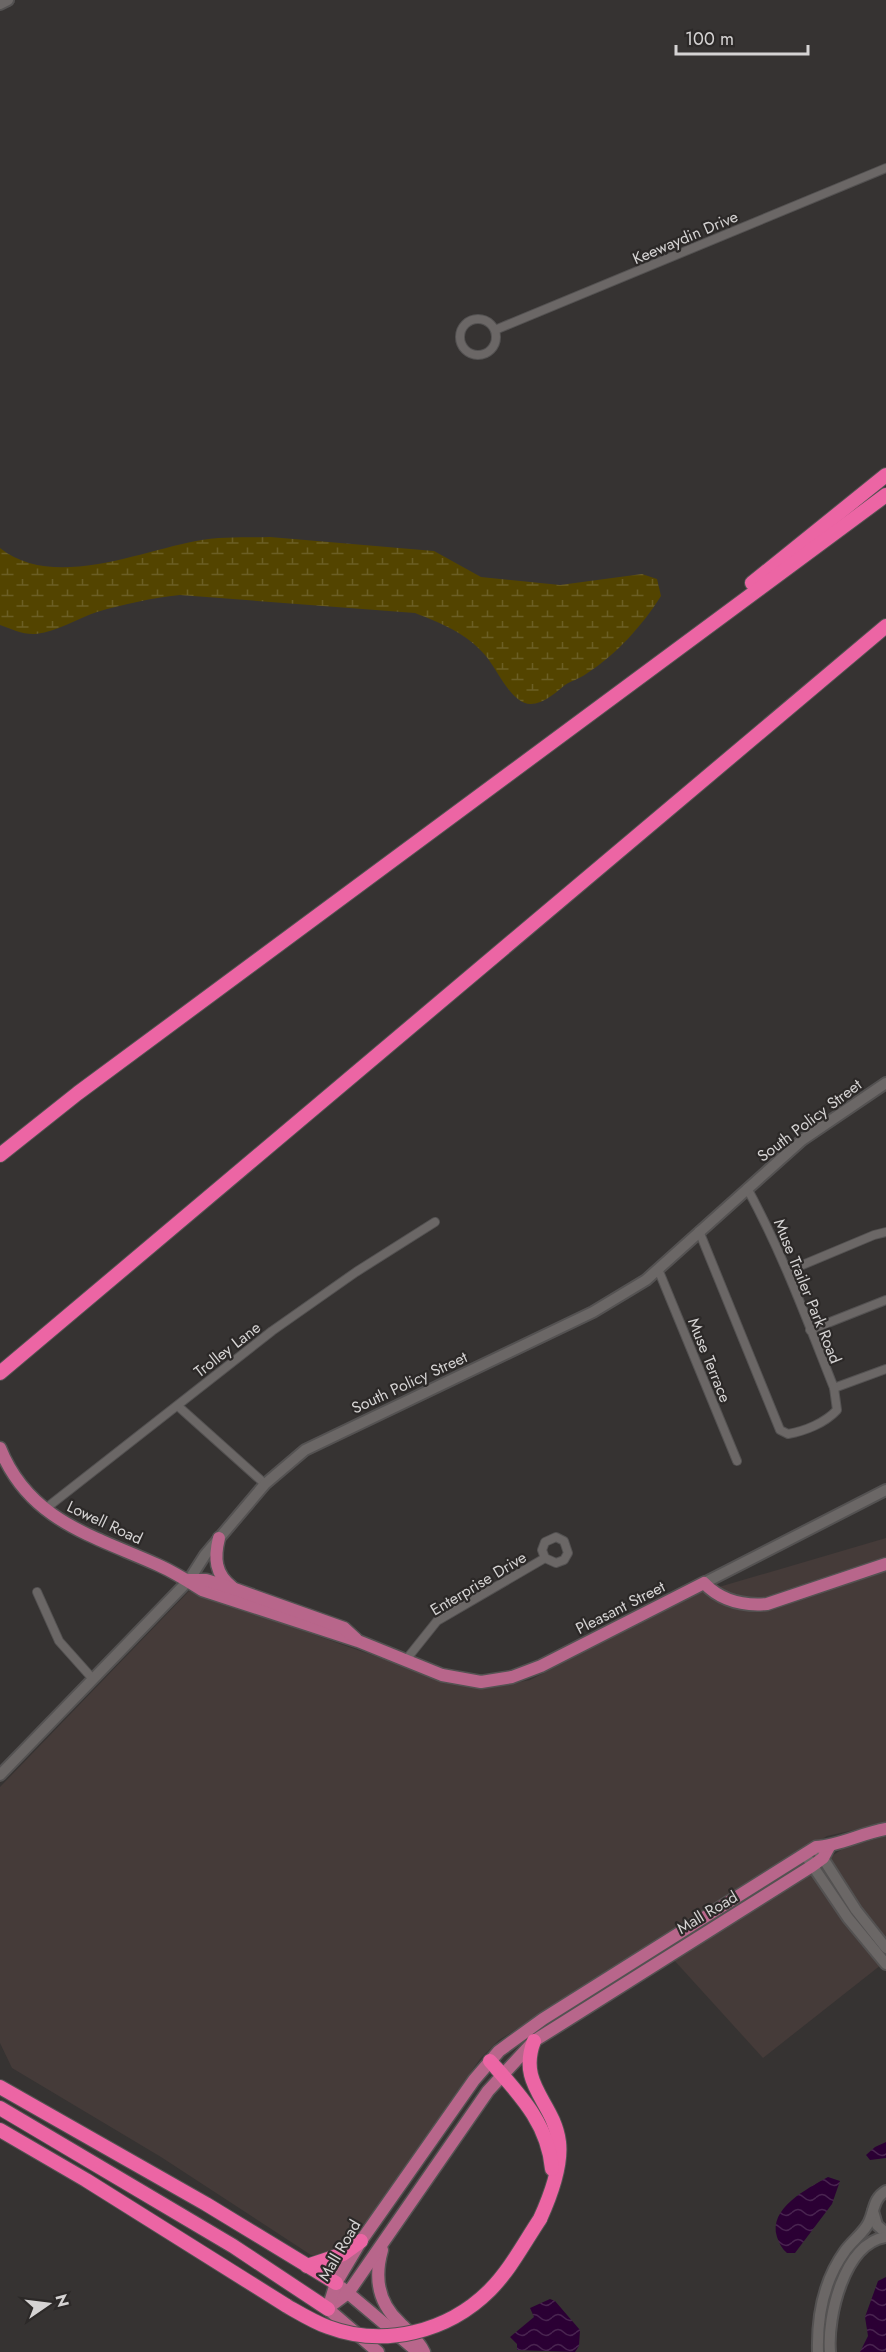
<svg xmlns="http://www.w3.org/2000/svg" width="886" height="2352" viewBox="0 0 886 2352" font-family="Jost,sans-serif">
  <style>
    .built { fill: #453b39 }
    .wetland { fill: url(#wetland-marsh) }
    .water { fill: url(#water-waves) }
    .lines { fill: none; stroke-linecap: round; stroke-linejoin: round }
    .street-casing { stroke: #545252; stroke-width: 10 }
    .secondary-casing { stroke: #545252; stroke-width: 14 }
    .primary-casing { stroke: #545252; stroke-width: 15 }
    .highway-casing { stroke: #545252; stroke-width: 16 }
    .street { stroke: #6b6766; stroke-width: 8 }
    .secondary { stroke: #6b6766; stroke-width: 10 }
    .primary { stroke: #b8668b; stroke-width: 12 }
    .highway { stroke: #ec65a4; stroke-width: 14 }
    .highway-bridge-casing { stroke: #545252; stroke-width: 16; stroke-linecap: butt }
    .highway-bridge { stroke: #ec65a4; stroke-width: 14 }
    .labels { text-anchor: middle; stroke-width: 4.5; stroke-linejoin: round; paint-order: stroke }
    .street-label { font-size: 16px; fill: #d5d3d3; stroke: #2c2928 }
  </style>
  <defs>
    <pattern id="wetland-marsh" width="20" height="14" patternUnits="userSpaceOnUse" patternTransform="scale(1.5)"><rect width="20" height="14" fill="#534400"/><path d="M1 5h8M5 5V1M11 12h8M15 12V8" fill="none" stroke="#6b5e24"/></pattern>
    <pattern id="water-waves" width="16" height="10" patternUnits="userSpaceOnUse" patternTransform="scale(1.5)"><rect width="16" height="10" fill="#2b0034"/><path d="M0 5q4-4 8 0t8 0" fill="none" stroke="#492450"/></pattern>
  </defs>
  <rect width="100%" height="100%" fill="#363332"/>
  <!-- built -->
  <g class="built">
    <polygon points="886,1538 886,1823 827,1836 499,2040 480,2059 372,2215 342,2246 327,2255 311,2255 161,2157 12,2068 0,2043 0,1787 189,1591 455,1684 493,1687 530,1680 702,1592"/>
    <polygon points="886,1836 886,1961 763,2058 673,1959 844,1848"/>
  </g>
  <!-- wetland -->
  <path class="wetland" d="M270 537 434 551 481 577 560 585 642 574 657 579 661 596C642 626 616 655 586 674 579 679 571 681 565 685 554 694 534 713 518 699 504 688 496 668 485 655 466 633 441 623 415 613L180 595C152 598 124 604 97 612 76 619 59 631 36 634 23 635 12 629 0 625V548C52 590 138 552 196 541 220 536 246 538 270 537Z"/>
  <!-- water -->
  <g class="water">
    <polygon points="886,2142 886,2158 870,2160 866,2155 875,2147"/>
    <path d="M828 2177 840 2181 832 2204 795 2253H787C782 2249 779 2243 777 2237 768 2208 807 2189 828 2177Z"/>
    <polygon points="886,2277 886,2352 860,2352 868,2336 865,2317 878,2281"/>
    <polygon points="550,2299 555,2301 580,2330 579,2346 575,2352 517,2350 517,2344 510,2337 534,2317 530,2308"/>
  </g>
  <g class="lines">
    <defs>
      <g id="street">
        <circle cx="478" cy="337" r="18"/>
        <polyline points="495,330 886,168"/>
        <path d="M747 1188C782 1252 807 1320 834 1388L886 1369"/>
        <path d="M699 1231 780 1430 788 1434C805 1431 825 1423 837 1410L834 1388"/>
        <polyline points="658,1269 737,1461"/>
        <polyline points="788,1271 874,1235 886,1232"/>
        <polyline points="810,1330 886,1300"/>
        <polyline points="179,1407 265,1484"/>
        <polyline points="45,1509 272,1331 356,1272 435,1222"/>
        <polyline points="37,1592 59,1641 92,1678"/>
        <polyline points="405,1661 437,1621 545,1558 556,1563 564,1560 568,1553 564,1541 556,1537 545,1542 542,1550 545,1558"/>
      </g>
      <g id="secondary">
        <polyline points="0,4 8,0"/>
        <polyline points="704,1583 886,1490"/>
        <polyline points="0,1775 189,1580 205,1555 265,1484 305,1450 593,1312 646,1280 802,1140 886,1083"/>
        <polyline points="819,1852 856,1910 886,1948"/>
        <polyline points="808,1859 848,1918 886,1964"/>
        <polyline points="873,2211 877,2225 886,2233"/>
        <path d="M818 2352C817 2316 824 2280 845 2251 852 2241 864 2233 869 2222 875 2209 873 2199 886 2191"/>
        <path d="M830 2352C827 2317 844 2243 886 2237"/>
      </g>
      <g id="primary">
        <path d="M0 1448C29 1521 94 1536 158 1565 174 1572 188 1581 202 1590L358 1641 442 1675 481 1682 512 1677 541 1666 704 1583C721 1601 743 1606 767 1604L886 1564"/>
        <path d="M219 1538C214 1558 215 1574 232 1587"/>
        <polyline points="189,1580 206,1580 232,1588 344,1628 356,1639"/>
        <path d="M382 2250C374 2278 378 2303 400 2323 409 2332 419 2341 424 2352"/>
        <polyline points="342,2288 418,2352"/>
        <polyline points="328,2308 348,2293 488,2091 534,2041 812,1866 823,1858 829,1847"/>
        <path d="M328 2309 336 2283 361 2241 474 2080 499 2051 543 2019 816 1847C839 1846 862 1833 886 1829"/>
        <polyline points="328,2309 378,2352"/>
      </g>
      <g id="highway">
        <polyline points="752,583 886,475"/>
        <polyline points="0,1155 78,1093 886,495"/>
        <polyline points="0,1373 886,626"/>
        <path d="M534 2041C517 2085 554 2102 559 2142 562 2167 550 2197 540 2219"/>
        <path d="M490 2061C519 2094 548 2123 552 2169"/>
        <polyline points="0,2087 206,2204 336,2283"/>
        <polyline points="0,2108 233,2246 328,2309"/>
        <polyline points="0,2130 86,2180 287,2306"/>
        <polyline points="307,2266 343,2254 361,2241"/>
      </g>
    </defs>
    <!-- street casing -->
    <use href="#street" class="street-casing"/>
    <!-- secondary casing -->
    <use href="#secondary" class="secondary-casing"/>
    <!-- primary casing -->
    <use href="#primary" class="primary-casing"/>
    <!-- highway casing -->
    <use href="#highway" class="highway-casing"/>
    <!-- street -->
    <use href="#street" class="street"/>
    <!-- secondary -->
    <use href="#secondary" class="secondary"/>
    <!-- primary -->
    <use href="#primary" class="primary"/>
    <!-- highway -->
    <use href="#highway" class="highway"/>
    <defs>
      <path id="highway-bridge" d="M287 2306C301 2314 314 2322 328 2327 384 2348 448 2332 490 2290 510 2270 524 2243 540 2219"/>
    </defs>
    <!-- highway-bridge casing -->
    <use href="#highway-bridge" class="highway-bridge-casing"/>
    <!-- highway-bridge -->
    <use href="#highway-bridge" class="highway-bridge"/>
  </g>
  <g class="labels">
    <!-- street labels -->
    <g class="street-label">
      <text transform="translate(685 237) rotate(-23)" y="6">Keewaydin Drive</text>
      <text transform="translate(809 1120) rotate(-37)" y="6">South Policy Street</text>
      <text transform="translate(808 1291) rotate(68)" y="6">Muse Trailer Park Road</text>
      <text transform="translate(227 1349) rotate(-38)" y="6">Trolley Lane</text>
      <text transform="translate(710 1360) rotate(68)" y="6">Muse Terrace</text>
      <text transform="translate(409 1382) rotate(-25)" y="6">South Policy Street</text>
      <text transform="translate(105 1522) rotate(25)" y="6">Lowell Road</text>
      <text transform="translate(478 1583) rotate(-31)" y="6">Enterprise Drive</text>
      <text transform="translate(620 1607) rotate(-27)" y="6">Pleasant Street</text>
      <text transform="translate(707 1912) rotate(-31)" y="6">Mall Road</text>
      <text transform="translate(339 2250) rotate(-60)" y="6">Mall Road</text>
    </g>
  </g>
  <!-- north arrow -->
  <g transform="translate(48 2304) rotate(76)" stroke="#2c2928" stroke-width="4.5" paint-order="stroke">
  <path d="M0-4.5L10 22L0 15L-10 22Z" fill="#d5d3d3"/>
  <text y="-9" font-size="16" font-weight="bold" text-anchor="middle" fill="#d5d3d3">N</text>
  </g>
  <!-- scale -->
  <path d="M676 45v9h132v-9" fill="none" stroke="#d5d3d3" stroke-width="3"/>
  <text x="685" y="45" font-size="18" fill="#d5d3d3" stroke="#2c2928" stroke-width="4.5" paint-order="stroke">100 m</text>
</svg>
